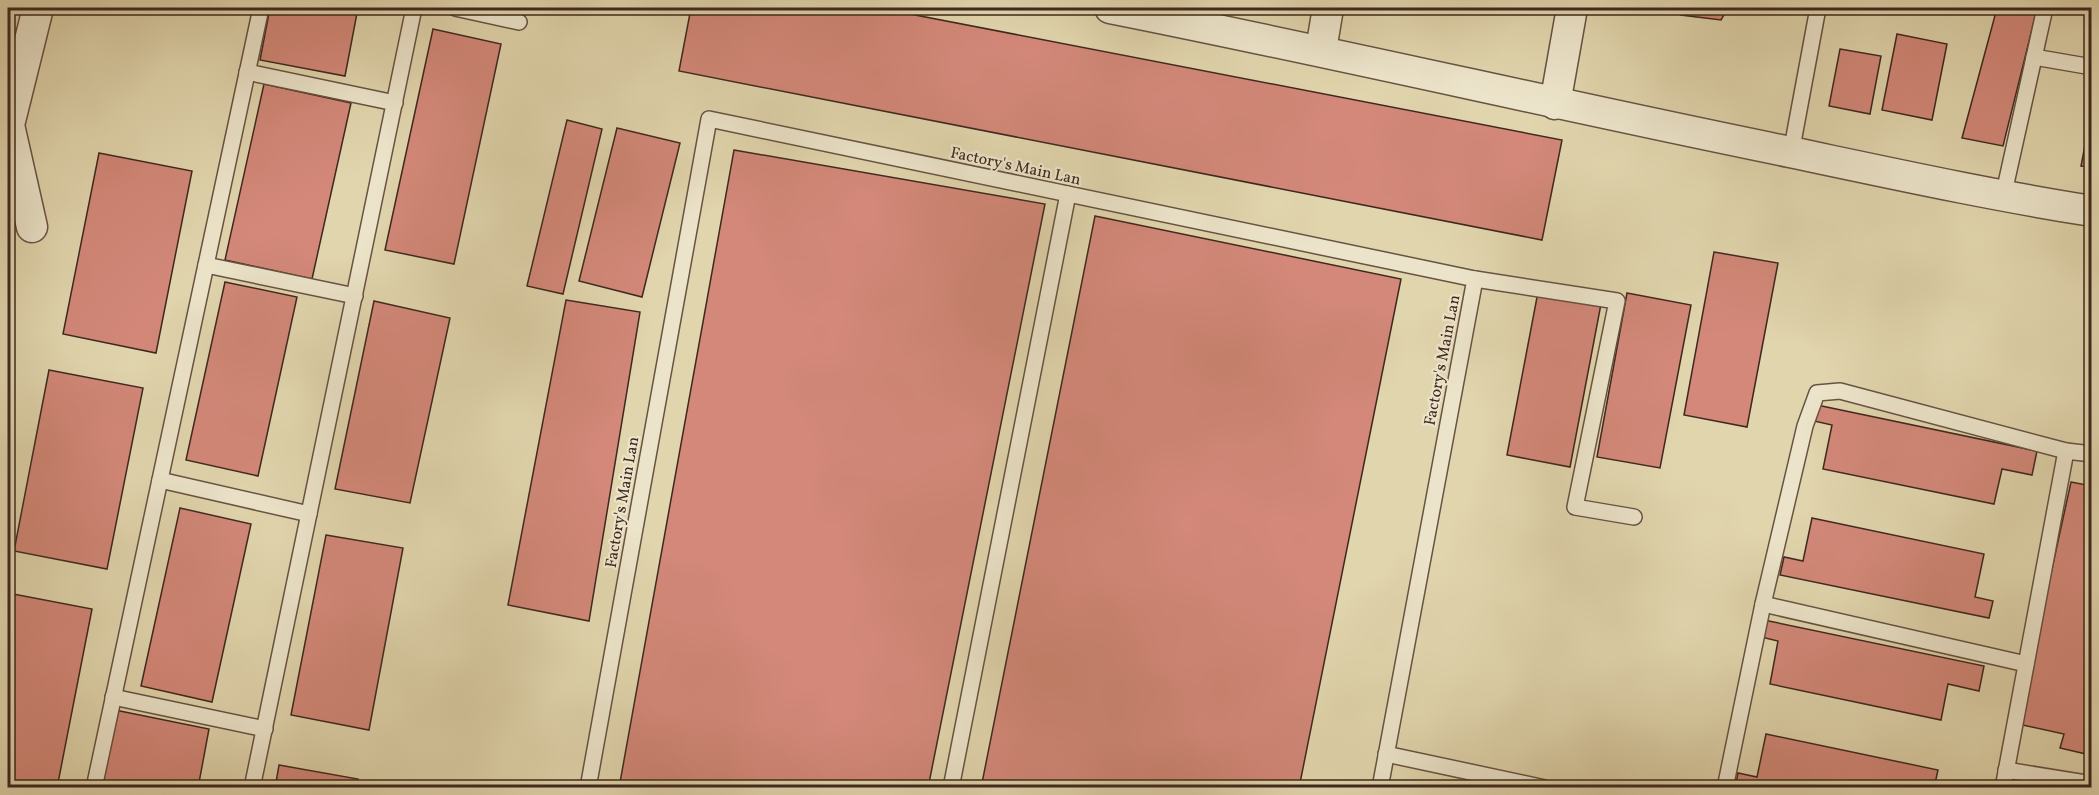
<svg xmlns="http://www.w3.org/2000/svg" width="2099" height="795" viewBox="0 0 2099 795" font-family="Vollkorn,serif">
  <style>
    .building { fill: #d38879; stroke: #3e281f; stroke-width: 1.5 }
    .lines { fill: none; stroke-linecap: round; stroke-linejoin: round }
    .lane-casing { stroke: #675342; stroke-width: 18 }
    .street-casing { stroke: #675342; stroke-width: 33 }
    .lane { stroke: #ece4ca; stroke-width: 15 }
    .street { stroke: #ece4ca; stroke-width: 30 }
    .labels { text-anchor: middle; stroke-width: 4.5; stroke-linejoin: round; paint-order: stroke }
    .street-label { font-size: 16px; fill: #3e281f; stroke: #ece4ca }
  </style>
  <rect width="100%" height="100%" fill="#e1d5ad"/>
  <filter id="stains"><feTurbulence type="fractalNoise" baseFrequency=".00333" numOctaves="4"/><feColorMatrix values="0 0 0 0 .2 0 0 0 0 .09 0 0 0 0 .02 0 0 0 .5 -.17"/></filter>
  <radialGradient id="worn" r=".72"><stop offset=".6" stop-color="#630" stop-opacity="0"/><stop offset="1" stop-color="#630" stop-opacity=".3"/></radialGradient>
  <!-- building -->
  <g class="building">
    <polygon points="270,8 358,8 345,76 260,60"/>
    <polygon points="691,8 879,8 1562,140 1542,240 679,71"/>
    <polygon points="1682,8 1728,8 1721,20 1681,15"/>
    <polygon points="1997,8 2037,9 2003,146 1962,138"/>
    <polygon points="433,29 501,44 454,264 385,250"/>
    <polygon points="1897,34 1947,44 1932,120 1882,110"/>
    <polygon points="1840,49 1881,56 1870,114 1829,106"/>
    <polygon points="264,84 351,103 312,279 225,260"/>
    <polygon points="2092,109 2092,167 2081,166"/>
    <polygon points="567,120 602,129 563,294 527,286"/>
    <polygon points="617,128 680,143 642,297 579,281"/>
    <polygon points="734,150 1045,204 928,788 619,788"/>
    <polygon points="99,153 192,171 156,353 63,334"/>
    <polygon points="1095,216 1401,279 1299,788 981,788"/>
    <polygon points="1714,252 1778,263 1747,427 1684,415"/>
    <polygon points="225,282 297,297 258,476 186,460"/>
    <polygon points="1538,292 1601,304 1570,467 1507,455"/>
    <polygon points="1627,293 1691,305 1660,468 1597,457"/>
    <polygon points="566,300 640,312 589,621 508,605"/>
    <polygon points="374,301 450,318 410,503 335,489"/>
    <polygon points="49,370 143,388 107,569 14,551"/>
    <polygon points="1817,405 2037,451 2032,475 2002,469 1994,504 1823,469 1832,425 1814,421"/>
    <polygon points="2071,482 2092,486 2092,730 2086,754 2060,748 2064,734 2018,724"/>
    <polygon points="180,508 251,524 212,702 141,686"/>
    <polygon points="1812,518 1984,554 1975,597 1993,601 1989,618 1780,575 1784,557 1803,561"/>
    <polygon points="326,535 403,548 369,730 291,715"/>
    <polygon points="8,593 92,609 57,788 8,781"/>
    <polygon points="1764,620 1984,666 1979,691 1948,684 1941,720 1770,684 1778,641 1761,637"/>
    <polygon points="115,710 209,729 198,788 100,788"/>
    <polygon points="1766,734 1938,770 1934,788 1735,788 1738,773 1757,777"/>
    <polygon points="279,765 358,779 357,788 275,788"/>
    <polygon points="1467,780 1507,788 1455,788 1456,784"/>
  </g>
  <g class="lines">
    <defs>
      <g id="lane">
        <polyline points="455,8 519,22"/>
        <polyline points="2034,57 2092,67"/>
        <polyline points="247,72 395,103"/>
        <polyline points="1791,153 1818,8"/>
        <polyline points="2003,197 2045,8"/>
        <polyline points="206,265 355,296"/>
        <polyline points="1475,279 1617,301 1575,507 1634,517"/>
        <polyline points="160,480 309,514"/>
        <polyline points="1763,604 2026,664"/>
        <polyline points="113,697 265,729"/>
        <polyline points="1386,754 1545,788"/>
        <polyline points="2006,770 2092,784"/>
        <polyline points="94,788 261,8"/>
        <polyline points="252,788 414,8"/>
        <polyline points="588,788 709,119 1475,279 1380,788"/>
        <polyline points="951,788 1068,194"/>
        <polyline points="1725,788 1763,604 1805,426 1817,393 1840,391 2066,451 2092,454"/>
        <polyline points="2003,788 2066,451"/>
      </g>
      <g id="street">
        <path d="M1110 8C1337 53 1563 106 1790 152 1890 173 1990 195 2092 211"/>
        <polyline points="1321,50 1328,8"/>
        <polyline points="1555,104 1572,8"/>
        <polyline points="32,227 9,125 38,8"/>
      </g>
    </defs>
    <!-- lane casing -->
    <use href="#lane" class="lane-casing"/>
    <!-- street casing -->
    <use href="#street" class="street-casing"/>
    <!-- lane -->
    <use href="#lane" class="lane"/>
    <!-- street -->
    <use href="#street" class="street"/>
  </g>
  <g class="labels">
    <!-- street labels -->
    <g class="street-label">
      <text transform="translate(1016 165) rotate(12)" y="6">Factory's Main Lan</text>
      <text transform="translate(1441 360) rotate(-79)" y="6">Factory's Main Lan</text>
      <text transform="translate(621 502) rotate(-80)" y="6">Factory's Main Lan</text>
    </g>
  </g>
  <!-- margin -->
  <rect width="2099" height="795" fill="none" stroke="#e1d5ad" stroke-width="30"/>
  <rect x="9" y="9" width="2081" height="777" fill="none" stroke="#3e281f" stroke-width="3"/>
  <rect x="15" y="15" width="2069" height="765" fill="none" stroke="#3e281f" stroke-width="1.5"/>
  <rect width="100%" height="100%" filter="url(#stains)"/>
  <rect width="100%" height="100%" fill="url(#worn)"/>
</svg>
